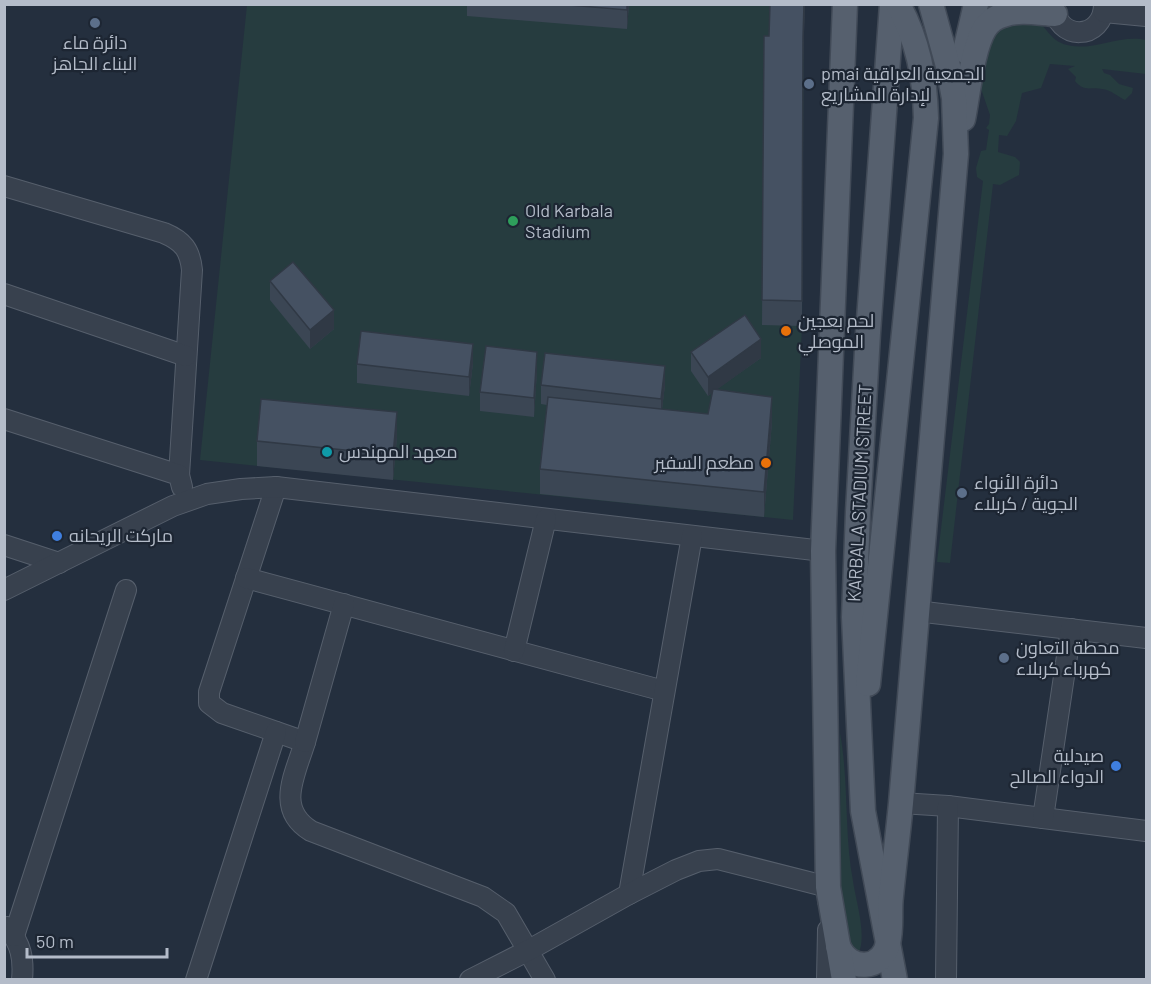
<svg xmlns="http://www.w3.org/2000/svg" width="1151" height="984" viewBox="0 0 1151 984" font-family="Barlow,Cairo,sans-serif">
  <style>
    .green { fill: #263c3f }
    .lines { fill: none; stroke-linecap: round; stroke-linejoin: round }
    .minor-casing { stroke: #565f6c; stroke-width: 22 }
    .major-casing { stroke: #414a57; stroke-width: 27 }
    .minor { stroke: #38414e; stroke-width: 20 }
    .major { stroke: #56606e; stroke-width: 24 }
    .wall { fill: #3b4654 }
    .shaded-wall { fill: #303945 }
    .building { fill: #455162; stroke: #303945; stroke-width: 1.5 }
    .service-dot { fill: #5c6f8a; stroke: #1d2633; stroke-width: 2 }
    .leisure-dot { fill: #2e9e5b; stroke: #1d2633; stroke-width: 2 }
    .food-dot { fill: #e8710a; stroke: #1d2633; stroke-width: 2 }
    .culture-dot { fill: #0f9aa8; stroke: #1d2633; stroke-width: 2 }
    .shop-dot { fill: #3f7fe0; stroke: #1d2633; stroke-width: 2 }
    .labels { text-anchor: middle; stroke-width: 4.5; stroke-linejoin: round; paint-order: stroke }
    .poi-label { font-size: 18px; fill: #b4bcc9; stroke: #1d2633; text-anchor: start }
    .street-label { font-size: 18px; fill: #b4bcc9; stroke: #1d2633 }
  </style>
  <rect width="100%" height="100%" fill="#242f3e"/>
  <!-- green -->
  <g class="green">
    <polygon points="769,4 804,7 802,326 793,520 200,460 247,5"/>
    <path d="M1039 23C1047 29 1050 37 1059 42 1087 56 1117 33 1146 40V74L1102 69 1104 73 1110 75 1119 84 1133 88 1132 93 1125 100C1117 96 1111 90 1102 89 1091 86 1085 93 1075 81L1076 77 1068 69 1075 66 1050 64 1041 88 1022 93 1016 121 1007 136 999 135 998 152 1015 157 1020 162 1019 175 1000 185 993 184 950 563 937 562 983 181 977 177 976 168 981 151 986 150 989 130 986 128 989 124 990 115 980 86 988 36 999 24Z"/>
    <path d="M840 733C849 782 844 833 853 881 856 903 869 940 856 958L841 931Z"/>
  </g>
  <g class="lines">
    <defs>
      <g id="minor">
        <path d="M1054 4C1055 42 1104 41 1104 4"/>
        <polyline points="1104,12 1146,16"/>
        <path d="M4 186 164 233C183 241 190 250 192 270L179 475"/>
        <polyline points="4,294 186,356"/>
        <polyline points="4,419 179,475 182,487"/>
        <path d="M276 487 209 692V703L222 713 305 742C295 775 275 809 311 831L483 897 506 913 545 980"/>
        <polyline points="4,545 59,563"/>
        <polyline points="246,578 664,691"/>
        <polyline points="4,590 173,506 207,494 241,489 276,487 823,551"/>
        <polyline points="916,611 1146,638"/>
        <polyline points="514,651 546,519"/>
        <polyline points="305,742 344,604"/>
        <polyline points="901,803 948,806 1146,831"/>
        <polyline points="1043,818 1071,629"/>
        <polyline points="629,894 692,536"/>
        <path d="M7 927C21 944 24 958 22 980"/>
        <polyline points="14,936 126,590"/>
        <polyline points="196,980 276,732"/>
        <polyline points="470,980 529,950 629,894 676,870 699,861 718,859 828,887 828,901"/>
        <polyline points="827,980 828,930"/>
        <polyline points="946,980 948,806"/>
      </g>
      <g id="major">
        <polyline points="892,4 868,333 858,512 854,617 863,811 895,980"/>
        <polyline points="965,51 976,4"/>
        <path d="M963 119C968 95 972 49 985 28 989 22 996 17 1003 15 1019 9 1038 13 1055 14"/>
        <path d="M868 684 926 118C925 77 918 41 898 4"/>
        <path d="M838 946C849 972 882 971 888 943 892 928 889 911 891 896 894 865 898 834 901 803L956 154 954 98 948 66 931 4"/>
        <polyline points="844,980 828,887 823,551 845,4"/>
      </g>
    </defs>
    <!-- minor casing -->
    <use href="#minor" class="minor-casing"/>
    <!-- major casing -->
    <use href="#major" class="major-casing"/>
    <!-- minor -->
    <use href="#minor" class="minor"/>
    <!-- major -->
    <use href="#major" class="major"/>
  </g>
  <!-- wall -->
  <g class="wall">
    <polygon points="467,4 629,4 627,29 467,16"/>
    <polygon points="769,4 805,4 803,62 802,326 762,325 764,36 769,36 770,5"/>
    <polygon points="270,281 334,329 310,349 270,300"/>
    <polygon points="691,352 761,358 717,389 772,422 764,517 540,494 540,469 547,405 541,404 541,385 665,385 662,409 708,414 713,392 708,396 691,371"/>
    <polygon points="473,363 469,396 357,383 357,364"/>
    <polygon points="537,371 534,417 480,411 480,392"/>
    <polygon points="397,437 393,480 257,466 257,441"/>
  </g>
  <!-- shaded-wall -->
  <g class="shaded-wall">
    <polygon points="627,4 629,4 627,29"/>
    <polygon points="804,4 805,4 803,62 802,326 803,37"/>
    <polygon points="334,310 334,329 310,349 310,330"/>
    <polygon points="761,339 761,358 708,396 708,377"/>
    <polygon points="473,344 473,363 469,396 469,377"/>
    <polygon points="537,352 537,371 534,417 534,398"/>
    <polygon points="665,366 665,385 661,418 661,399"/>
    <polygon points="772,397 772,422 764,517 764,492"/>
    <polygon points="397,412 397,437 393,480 393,455"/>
  </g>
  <!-- building -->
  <g class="building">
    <polygon points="558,4 627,4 627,10"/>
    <polygon points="770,4 804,4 803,37 802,301 762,300 764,36 769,36"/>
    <polygon points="293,262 334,310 310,330 270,281"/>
    <polygon points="745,315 761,339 708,377 691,352"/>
    <polygon points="361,331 473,344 469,377 357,364"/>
    <polygon points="486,346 537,352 534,398 480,392"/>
    <polygon points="545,353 665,366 661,399 541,385"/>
    <polygon points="713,389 772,397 764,492 540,469 548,397 708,414"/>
    <polygon points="261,399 397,412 393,455 257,441"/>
  </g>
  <!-- markers -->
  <g class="service-dot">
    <circle cx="95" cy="23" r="6"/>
    <circle cx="809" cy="84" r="6"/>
    <circle cx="962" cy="493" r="6"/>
    <circle cx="1004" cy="658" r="6"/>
  </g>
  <circle class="leisure-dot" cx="513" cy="221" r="6"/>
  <g class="food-dot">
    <circle cx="786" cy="331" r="6"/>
    <circle cx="766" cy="463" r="6"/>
  </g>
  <circle class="culture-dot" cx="327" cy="452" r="6"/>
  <g class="shop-dot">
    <circle cx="57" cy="536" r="6"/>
    <circle cx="1116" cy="766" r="6"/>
  </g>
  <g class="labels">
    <!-- poi labels -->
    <g class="poi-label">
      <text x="95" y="49" text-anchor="middle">دائرة ماء<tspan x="95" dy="21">البناء الجاهز</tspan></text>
      <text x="821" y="80">pmai الجمعية العراقية<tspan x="821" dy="21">لإدارة المشاريع</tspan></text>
      <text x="525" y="217">Old Karbala<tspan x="525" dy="21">Stadium</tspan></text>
      <text x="798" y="327">لحم بعجين<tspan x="798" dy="21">الموصلي</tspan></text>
      <text x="339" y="458">معهد المهندس</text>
      <text x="754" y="469" text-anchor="end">مطعم السفير</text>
      <text x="974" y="489">دائرة الأنواء<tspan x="974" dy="21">الجوية / كربلاء</tspan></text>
      <text x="69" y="542">ماركت الريحانه</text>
      <text x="1016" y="654">محطة التعاون<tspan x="1016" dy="21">كهرباء كربلاء</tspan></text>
      <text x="1104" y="762" text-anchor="end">صيدلية<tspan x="1104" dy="21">الدواء الصالح</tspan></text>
    </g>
    <!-- street labels -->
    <g class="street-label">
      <text transform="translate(860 493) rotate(-87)" y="6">KARBALA STADIUM STREET</text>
    </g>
  </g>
  <!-- border -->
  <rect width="1151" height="984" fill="none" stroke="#b4bcc9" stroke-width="12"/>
  <!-- scale -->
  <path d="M27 948v9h140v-9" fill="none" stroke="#b4bcc9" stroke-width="3"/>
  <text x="36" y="948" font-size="18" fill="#b4bcc9" stroke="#1d2633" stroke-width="4.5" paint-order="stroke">50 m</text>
</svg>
